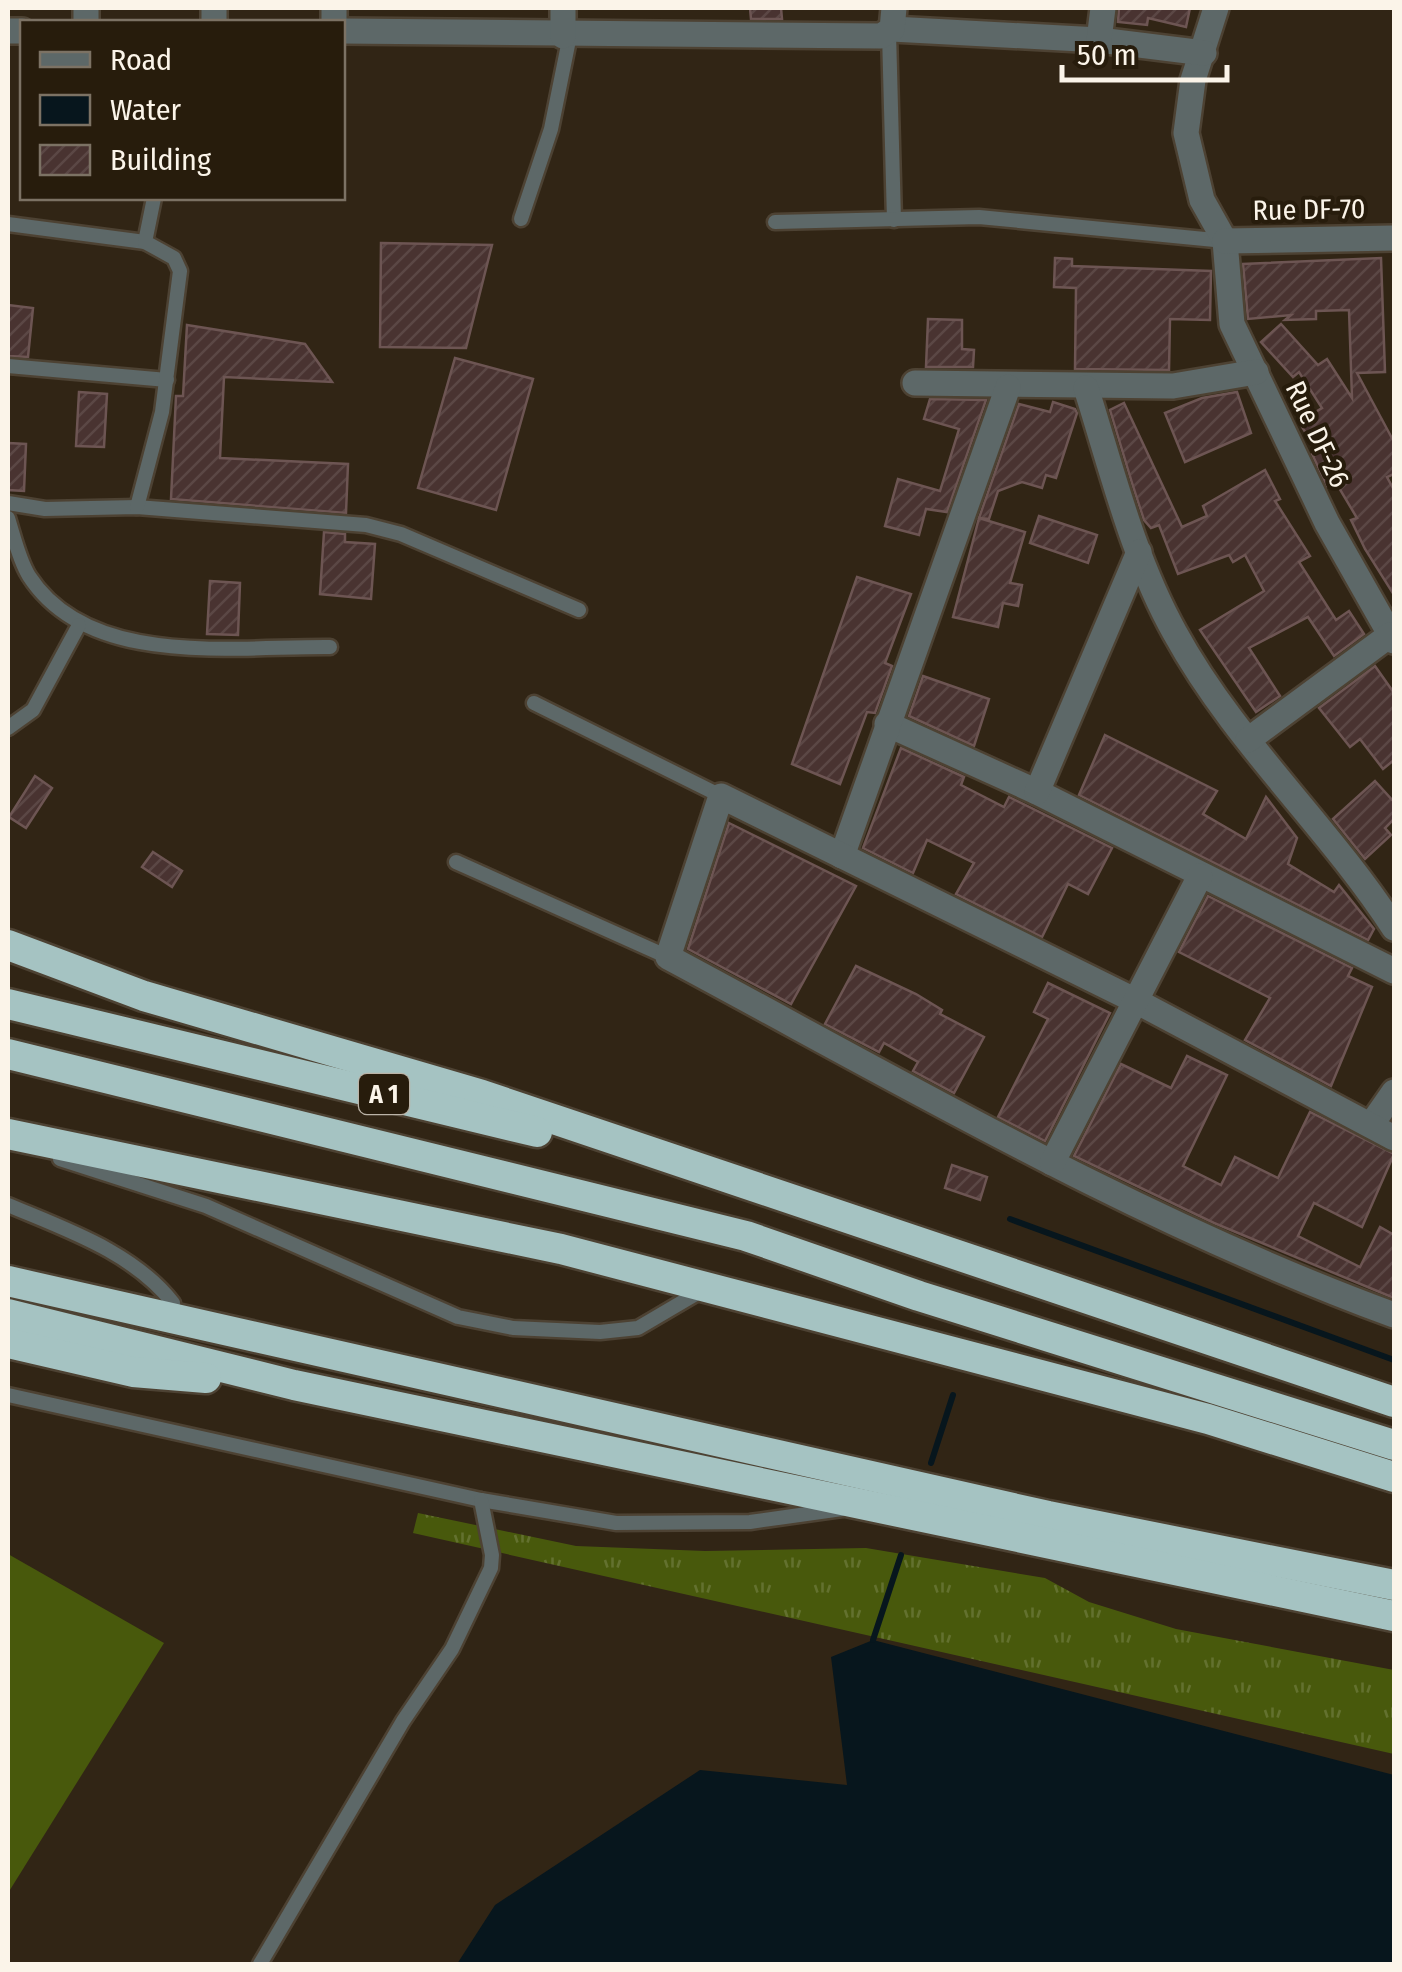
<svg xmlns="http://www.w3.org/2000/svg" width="1402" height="1972" viewBox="0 0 1402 1972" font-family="'Fira Sans Condensed',sans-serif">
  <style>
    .grass { fill: url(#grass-tufts) }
    .pitch { fill: #48590c }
    .water { fill: #07161d }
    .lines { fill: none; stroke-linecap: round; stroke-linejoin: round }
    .stream { stroke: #07161d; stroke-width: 6 }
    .building { fill: url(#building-hatch); stroke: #6d5553; stroke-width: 2.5 }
    .lane-casing { stroke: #4d4233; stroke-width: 19 }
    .street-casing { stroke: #4d4233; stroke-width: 30 }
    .highway-casing { stroke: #4d4233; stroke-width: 35 }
    .lane { stroke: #5d6868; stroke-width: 14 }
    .street { stroke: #5d6868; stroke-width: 25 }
    .highway { stroke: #a5c3c2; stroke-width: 30 }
    .labels { text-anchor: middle; stroke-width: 8; stroke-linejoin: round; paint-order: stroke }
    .shield { fill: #271c0c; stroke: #bbb3a7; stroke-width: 2.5 }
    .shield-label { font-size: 25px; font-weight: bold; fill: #fbf4e9 }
    .street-label { font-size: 28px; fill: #fbf4e9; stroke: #271c0c }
  </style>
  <defs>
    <pattern id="grass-tufts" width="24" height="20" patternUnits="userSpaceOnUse" patternTransform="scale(2.5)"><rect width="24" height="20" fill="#48590c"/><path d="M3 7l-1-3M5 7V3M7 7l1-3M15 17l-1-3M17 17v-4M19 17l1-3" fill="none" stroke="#63712f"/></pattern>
    <pattern id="building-hatch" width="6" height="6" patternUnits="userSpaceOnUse" patternTransform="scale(2.5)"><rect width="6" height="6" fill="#493331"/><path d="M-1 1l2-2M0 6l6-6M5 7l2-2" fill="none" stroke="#5b4745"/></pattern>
  </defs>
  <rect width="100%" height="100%" fill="#312515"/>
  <!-- grass -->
  <polygon class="grass" points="418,1513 576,1546 705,1551 866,1548 1045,1578 1089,1602 1176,1629 1394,1670 1394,1754 413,1533"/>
  <!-- pitch -->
  <polygon class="pitch" points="8,1554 164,1643 8,1893"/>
  <!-- water -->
  <polygon class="water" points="873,1640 1394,1775 1394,1964 457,1964 495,1905 700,1770 847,1785 831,1657"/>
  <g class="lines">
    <!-- stream -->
    <g class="stream">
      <polyline points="1010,1219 1394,1360"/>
      <polyline points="931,1463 953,1395"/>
      <polyline points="873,1640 901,1555"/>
    </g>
  </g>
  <!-- building -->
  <g class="building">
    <polygon points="750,8 781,8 782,19 751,19"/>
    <polygon points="1119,8 1190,8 1186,27 1148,18 1147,25 1118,22"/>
    <polygon points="381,243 492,245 466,348 380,347"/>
    <polygon points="1055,258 1072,259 1072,266 1211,271 1210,320 1170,319 1169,370 1075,369 1076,288 1054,287"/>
    <polygon points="1381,258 1385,372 1357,373 1394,442 1394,474 1387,477 1394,490 1394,595 1365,549 1351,520 1357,518 1335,481 1327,486 1312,454 1317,451 1299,422 1322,408 1299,372 1293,377 1261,342 1281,324 1318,365 1327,359 1352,398 1349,310 1316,311 1316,319 1285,320 1291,315 1248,319 1243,264"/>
    <polygon points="8,305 33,308 28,357 8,356"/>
    <polygon points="928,319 962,320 962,349 974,350 973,367 926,367"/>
    <polygon points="187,325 305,344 332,382 224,377 220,458 348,464 346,513 171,499 176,396 183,396"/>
    <polygon points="455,358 533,379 496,510 418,488"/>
    <polygon points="79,392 107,394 104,447 76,446"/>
    <polygon points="1237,392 1251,433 1185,462 1165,413 1202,398"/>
    <polygon points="930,399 986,400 947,512 926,509 919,535 885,526 898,479 940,491 959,429 924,419"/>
    <polygon points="1053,402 1075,409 1077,413 1056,478 1046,475 1042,488 1022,482 998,491 989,519 979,518 1019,404 1050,412"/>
    <polygon points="1124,403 1182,527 1207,516 1203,506 1265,470 1280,499 1275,501 1310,556 1299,562 1336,620 1349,611 1364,634 1334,656 1308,617 1249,648 1280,696 1256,712 1200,630 1264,591 1245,555 1233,562 1229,555 1178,574 1159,525 1151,528 1144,520 1132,483 1110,410"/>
    <polygon points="8,443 26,444 24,491 8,490"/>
    <polygon points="1039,516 1097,535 1088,563 1030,543"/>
    <polygon points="979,518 1025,532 1010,583 1022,585 1018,606 1003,603 998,627 953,617"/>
    <polygon points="324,532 345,534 345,542 375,544 371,599 320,594"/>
    <polygon points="857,577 911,594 885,663 892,666 875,713 867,712 840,784 792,764"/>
    <polygon points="210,581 240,583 238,635 207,634"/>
    <polygon points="1375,666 1394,693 1394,760 1383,769 1360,739 1350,747 1319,708"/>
    <polygon points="923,676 989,699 974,746 909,716"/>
    <polygon points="1105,735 1217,791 1203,814 1246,839 1266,797 1297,838 1288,864 1334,892 1339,885 1374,929 1368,940 1079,795"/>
    <polygon points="901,748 964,777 961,785 1004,807 1009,797 1112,848 1088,894 1068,884 1042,937 956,894 974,863 927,840 913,873 863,848"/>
    <polygon points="35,776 52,788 26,828 9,817"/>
    <polygon points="1375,781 1394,802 1394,819 1385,828 1391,835 1365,859 1333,819"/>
    <polygon points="729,823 856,886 791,1004 688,949"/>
    <polygon points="153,852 182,871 172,887 142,867"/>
    <polygon points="1208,896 1352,968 1348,976 1372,987 1331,1086 1245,1040 1270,998 1179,952"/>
    <polygon points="856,966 916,994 942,1010 940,1014 984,1037 954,1093 913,1071 918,1062 884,1043 879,1052 825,1024"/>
    <polygon points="1048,983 1110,1013 1045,1141 998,1117 1048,1019 1034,1012"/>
    <polygon points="1187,1056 1227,1075 1183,1166 1221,1185 1235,1157 1278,1178 1310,1112 1394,1154 1362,1227 1314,1203 1298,1236 1360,1267 1380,1227 1394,1235 1394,1298 1214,1223 1074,1156 1121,1064 1171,1088"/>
    <polygon points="952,1165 987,1177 980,1200 945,1188"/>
  </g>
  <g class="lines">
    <defs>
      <g id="lane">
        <polyline points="889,33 894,220"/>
        <polyline points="521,219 551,129 570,35"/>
        <polyline points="775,222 979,217 1225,241"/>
        <polyline points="8,224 145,242"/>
        <polyline points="8,366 167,380"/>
        <polyline points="8,503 45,509 137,507 366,525 401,534 579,610"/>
        <polyline points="137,507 162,412 180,271 174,258 145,242 154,198"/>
        <path d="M8 518C14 537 19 560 29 576 89 669 235 646 330 647"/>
        <polyline points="534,703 721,796"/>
        <polyline points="8,728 33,710 79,625"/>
        <polyline points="456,862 668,957"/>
        <polyline points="60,1159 206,1206 458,1317 513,1328 600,1332 638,1328 706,1288"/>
        <path d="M8 1205C67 1230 133 1252 173 1303"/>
        <polyline points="8,1395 481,1500 616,1523 750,1522 842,1509"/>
        <polyline points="260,1964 403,1721 452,1649 491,1568 492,1555 481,1500"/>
      </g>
      <g id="street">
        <polyline points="86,8 86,22"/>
        <polyline points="334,8 334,22"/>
        <polyline points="1216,8 1193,80 1186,133 1202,200 1225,241 1232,324 1327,523 1394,641"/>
        <polyline points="214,22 214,8"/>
        <polyline points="892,29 1099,40 1204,53"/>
        <polyline points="8,31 22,31"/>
        <polyline points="342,31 881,36 892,29 894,8"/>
        <polyline points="563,36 563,8"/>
        <polyline points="1099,40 1103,8"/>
        <polyline points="1225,241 1394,238"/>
        <polyline points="915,383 1173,386 1256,372"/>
        <path d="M1086 388C1112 470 1133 558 1175 633 1234 741 1328 826 1394 928"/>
        <polyline points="887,724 1037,792 1394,971"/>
        <polyline points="1248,740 1390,635"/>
        <polyline points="1037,792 1139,552"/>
        <polyline points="842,856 1008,387"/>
        <polyline points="1371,1125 1394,1092"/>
        <path d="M1394 1138 1136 1001 721 796 668 957C907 1085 1140 1222 1394 1315"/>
        <polyline points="1052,1163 1200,876"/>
      </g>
      <g id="highway">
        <polyline points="8,945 144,996 482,1095 1394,1402"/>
        <polyline points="8,1004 537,1132"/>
        <polyline points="8,1054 746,1236 919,1296 1394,1445"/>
        <polyline points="8,1134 561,1249 1208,1419 1394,1477"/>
        <polyline points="8,1281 1048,1516 1394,1585"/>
        <polyline points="8,1314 294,1385 1394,1616"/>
        <polyline points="8,1343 133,1372 206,1378"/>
      </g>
    </defs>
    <!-- lane casing -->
    <use href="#lane" class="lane-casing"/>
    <!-- street casing -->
    <use href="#street" class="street-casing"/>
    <!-- highway casing -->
    <use href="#highway" class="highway-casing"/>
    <!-- lane -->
    <use href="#lane" class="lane"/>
    <!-- street -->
    <use href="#street" class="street"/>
    <!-- highway -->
    <use href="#highway" class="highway"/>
  </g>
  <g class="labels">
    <!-- shield labels -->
    <rect class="shield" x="359" y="1074" width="50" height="40" rx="8"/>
    <g class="shield-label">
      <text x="384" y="1103">A 1</text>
    </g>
    <!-- street labels -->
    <g class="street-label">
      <text transform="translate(1309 209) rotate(-1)" y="10">Rue DF-70</text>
      <text transform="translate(1318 434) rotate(65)" y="10">Rue DF-26</text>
    </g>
  </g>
  <!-- border -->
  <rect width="1402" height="1972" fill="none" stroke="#fbf4e9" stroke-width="20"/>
  <!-- legend -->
  <rect x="20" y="20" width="325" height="180" fill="#271c0c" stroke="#7c7264" stroke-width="2.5"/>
  <rect x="40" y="52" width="50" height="15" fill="#5d6868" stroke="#7c7264" stroke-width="2.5"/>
  <text x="110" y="70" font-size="30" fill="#fbf4e9">Road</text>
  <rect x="40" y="95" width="50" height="30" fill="#07161d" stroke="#7c7264" stroke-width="2.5"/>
  <text x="110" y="120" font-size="30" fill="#fbf4e9">Water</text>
  <rect x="40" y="145" width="50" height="30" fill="url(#building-hatch)" stroke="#7c7264" stroke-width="2.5"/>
  <text x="110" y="170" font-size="30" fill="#fbf4e9">Building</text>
  <!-- scale -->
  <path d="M1062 65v15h165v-15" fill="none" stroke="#fbf4e9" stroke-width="5"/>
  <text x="1077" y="65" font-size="30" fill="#fbf4e9" stroke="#271c0c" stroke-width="8" paint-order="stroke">50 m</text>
</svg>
